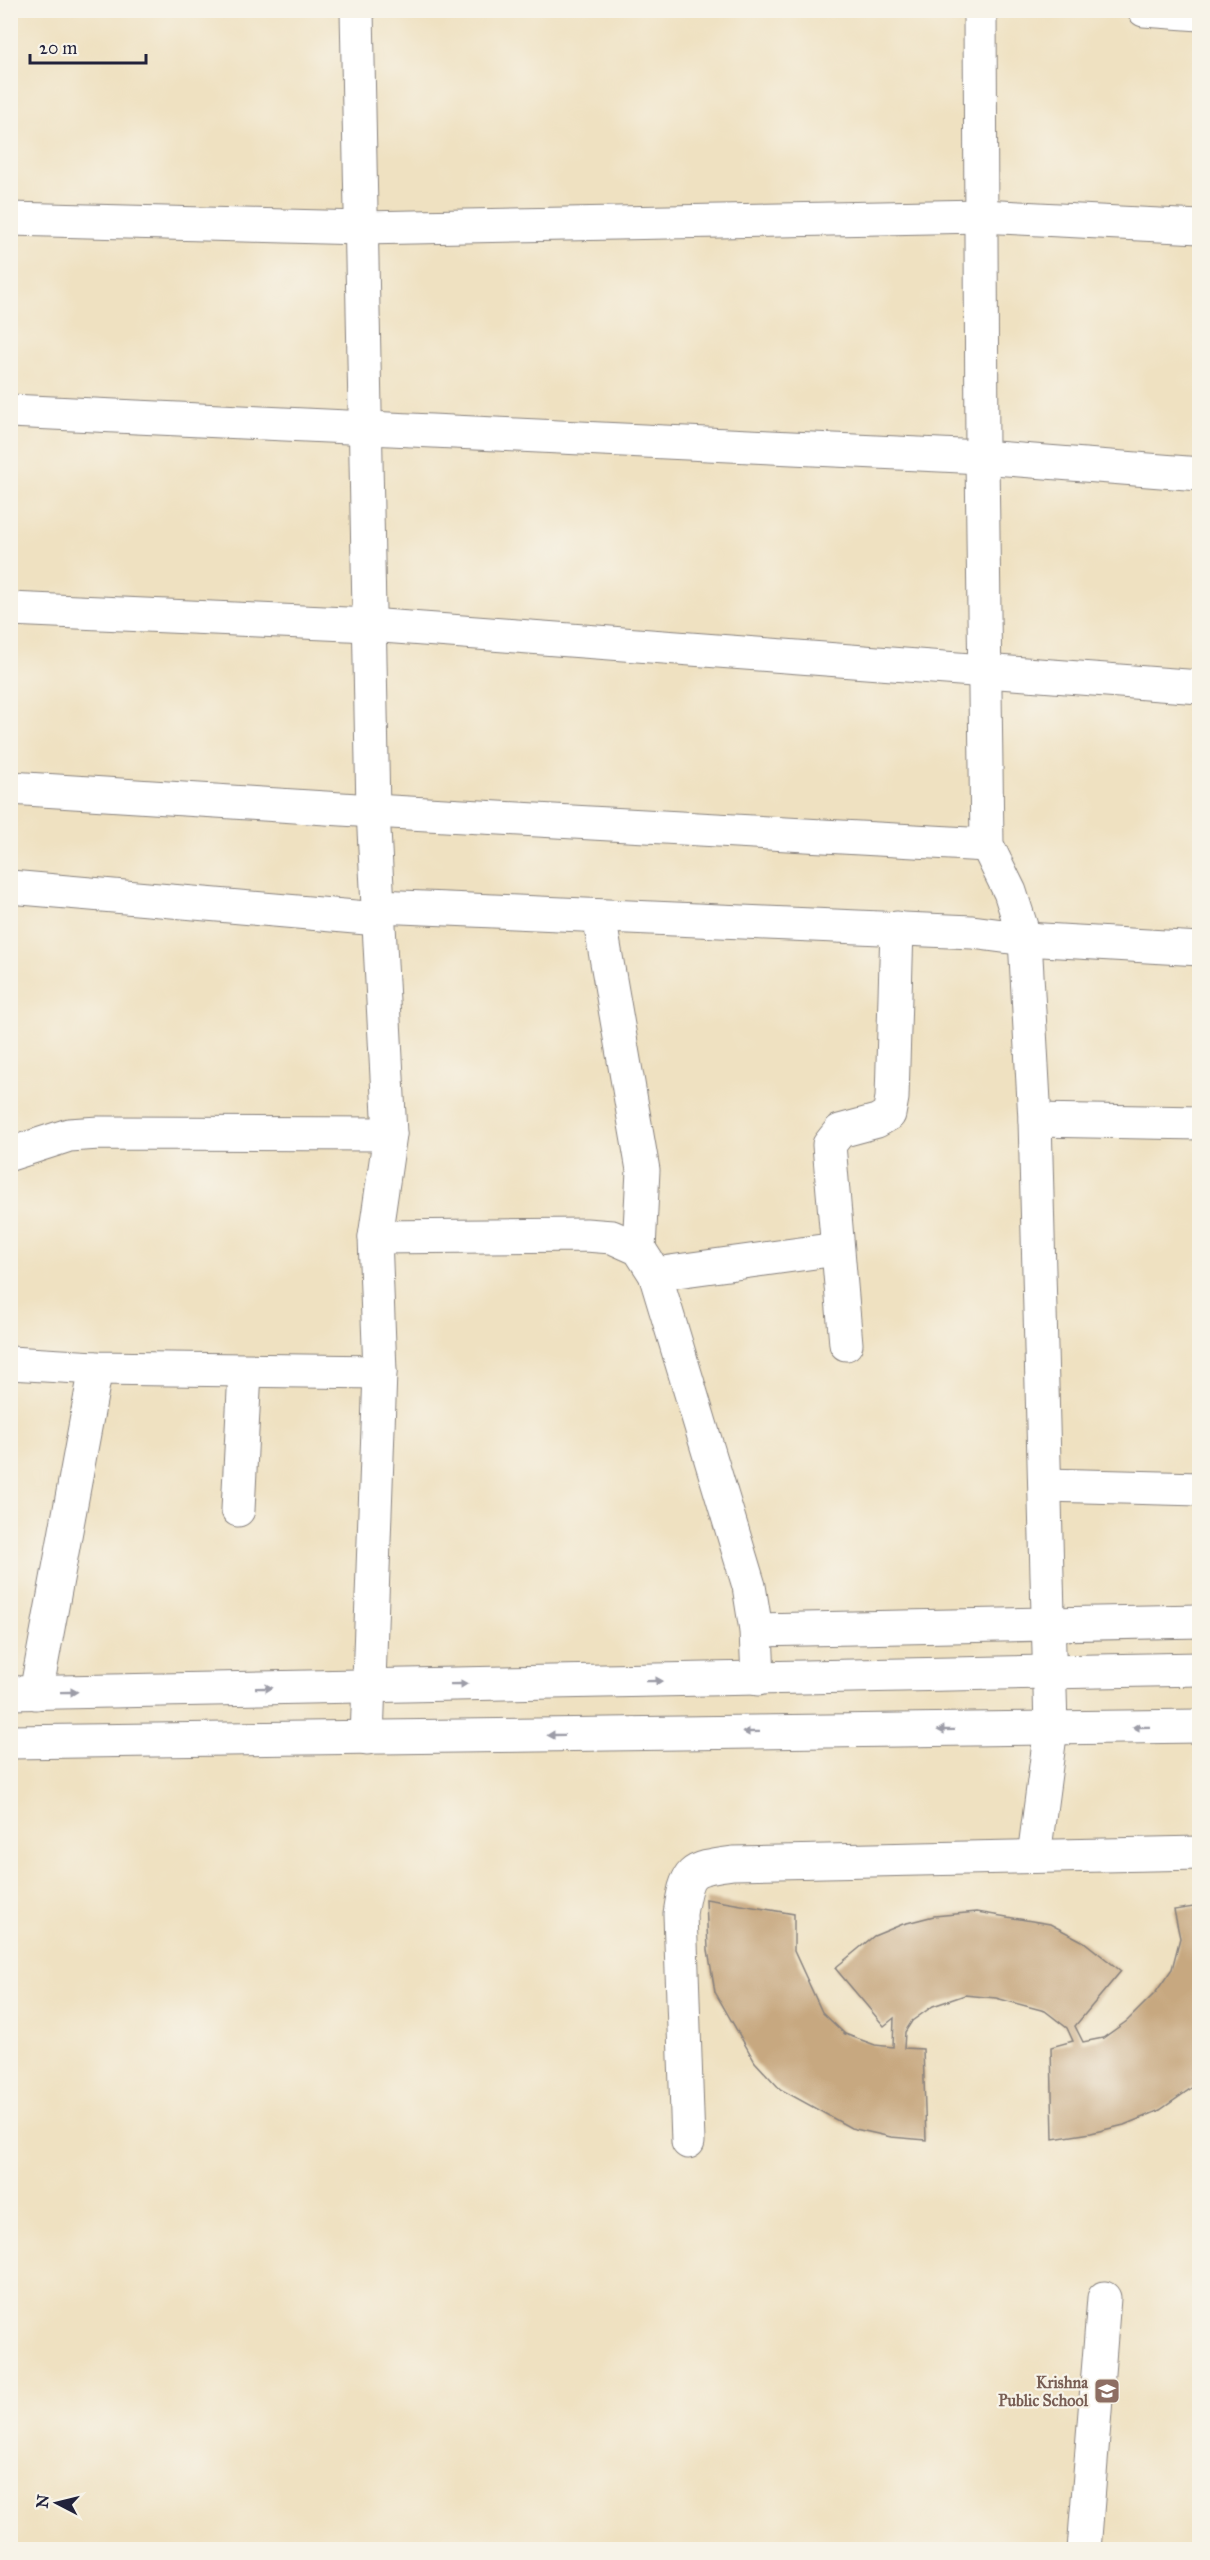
<svg xmlns="http://www.w3.org/2000/svg" width="1210" height="2560" viewBox="0 0 1210 2560" font-family="'IM FELL Great Primer',serif">
  <style>
    .building { fill: #c7a880 }
    .lines { fill: none; stroke-linecap: round; stroke-linejoin: round }
    .minor-casing { stroke: #88827e; stroke-width: 35 }
    .minor { stroke: #fff; stroke-width: 33 }
    .oneway { fill: #9c9ca7 }
    .labels { text-anchor: middle; stroke-width: 4.5; stroke-linejoin: round; paint-order: stroke }
    .education-label { font-size: 16px; font-weight: bold; fill: #785e54; stroke: #f7f3e8; text-anchor: end }
  </style>
  <rect width="100%" height="100%" fill="#f7f3e8"/>
  <filter id="ink" filterUnits="userSpaceOnUse"><feTurbulence type="fractalNoise" baseFrequency=".0167" numOctaves="2"/><feDisplacementMap in="SourceGraphic" scale="12" xChannelSelector="R" yChannelSelector="G"/><feConvolveMatrix kernelMatrix="1 2 1 2 8 2 1 2 1" color-interpolation-filters="sRGB"/></filter>
  <filter id="wash" filterUnits="userSpaceOnUse"><feTurbulence type="fractalNoise" baseFrequency=".008" numOctaves="4" result="noise"/><feDisplacementMap in="SourceGraphic" scale="24" xChannelSelector="R" yChannelSelector="G"/><feGaussianBlur stdDeviation="1.35" result="paint"/><feColorMatrix in="noise" values="0 0 0 0 0 0 0 0 0 0 0 0 0 0 0 0 0 1.4 0 .05"/><feComposite in="paint" operator="in"/></filter>
  <g filter="url(#wash)">
    <rect width="100%" height="100%" fill="#efe1c1"/>
    <g id="blocks">
      <!-- building -->
      <polygon class="building" points="706,1899 794,1914 794,1951 822,2012 845,2034 875,2045 893,2047 894,2018 884,2026 835,1968 874,1936 903,1924 934,1916 977,1912 1050,1924 1084,1942 1121,1971 1075,2026 1083,2042 1103,2038 1127,2021 1156,1992 1172,1969 1180,1938 1174,1910 1200,1906 1200,2082 1160,2110 1124,2125 1091,2133 1053,2139 1051,2047 1073,2041 1067,2028 1045,2011 996,1998 965,1995 933,2006 912,2021 905,2032 904,2048 923,2049 926,2140 891,2137 851,2128 780,2089 755,2062 715,1992 708,1950"/>
    </g>
  </g>
  <g filter="url(#ink)">
    <use href="#blocks" fill-opacity="0" stroke="#88827e" stroke-width="1.5"/>
    <g class="lines">
      <defs>
        <g id="minor">
          <polyline points="357,10 373,811 390,1134 375,1237 380,1372 367,1738"/>
          <polyline points="980,10 982,457 987,845 1010,892 1025,939 1035,1120 1051,1728 1034,1856"/>
          <polyline points="1144,10 1200,14"/>
          <polyline points="10,219 362,228 981,216 1200,227"/>
          <polyline points="10,411 982,457 1200,474"/>
          <polyline points="10,609 369,625 1200,687"/>
          <polyline points="10,788 373,811 987,845"/>
          <polyline points="10,887 378,919"/>
          <polyline points="378,906 972,932 1025,939 1200,949"/>
          <polyline points="599,916 643,1170 639,1249"/>
          <polyline points="1035,1120 1200,1123"/>
          <polyline points="10,1154 69,1135 99,1133 390,1134"/>
          <polyline points="375,1237 586,1235 612,1237 639,1249 655,1274 749,1586 756,1630 758,1679"/>
          <polyline points="655,1274 837,1249"/>
          <polyline points="846,1344 829,1145 840,1131 877,1121 889,1114 892,1098 897,928"/>
          <polyline points="10,1363 96,1368 380,1372"/>
          <polyline points="1046,1485 1200,1489"/>
          <polyline points="238,1510 245,1371"/>
          <polyline points="756,1630 1200,1621"/>
          <polyline points="10,1693 1200,1669"/>
          <polyline points="36,1693 96,1368"/>
          <polyline points="10,1742 1200,1726"/>
          <path d="M688 2142 680 1914C687 1870 688 1869 733 1863L1200 1853"/>
          <polyline points="1084,2550 1104,2298"/>
        </g>
      </defs>
      <!-- minor casing -->
      <use href="#minor" class="minor-casing"/>
      <!-- minor -->
      <use href="#minor" class="minor"/>
    </g>
    <!-- one-way arrows -->
    <defs><path id="oneway-solid" d="M-6-.8H1V-3.2L6.5 0L1 3.2V.8H-6Z" transform="scale(1.5)"/></defs>
    <g class="oneway">
      <use href="#oneway-solid" transform="translate(654 1681) rotate(-1)"/>
      <use href="#oneway-solid" transform="translate(459 1684) rotate(-1)"/>
      <use href="#oneway-solid" transform="translate(264 1688) rotate(-1)"/>
      <use href="#oneway-solid" transform="translate(69 1692) rotate(-1)"/>
      <use href="#oneway-solid" transform="translate(1141 1727) rotate(179)"/>
      <use href="#oneway-solid" transform="translate(946 1730) rotate(179)"/>
      <use href="#oneway-solid" transform="translate(751 1732) rotate(179)"/>
      <use href="#oneway-solid" transform="translate(556 1735) rotate(179)"/>
    </g>
  </g>
  <!-- icons -->
  <defs>
    <symbol id="school-square" viewBox="-11 -11 22 22"><rect x="-9" y="-9" width="18" height="18" rx="4" fill="#8d6e63" stroke="#f7f3e8"/><path d="M0-5L7-2L0 1L-7-2ZM-4 1L0 2.5L4 1V4Q0 6-4 4Z" fill="#fff"/></symbol>
  </defs>
  <g fill-rule="evenodd">
    <use href="#school-square" x="1092" y="2376" width="30" height="30"/>
  </g>
  <g class="labels">
    <!-- education labels -->
    <g class="education-label">
      <text x="1088" y="2388">Krishna<tspan x="1088" dy="18">Public School</tspan></text>
    </g>
  </g>
  <!-- margin -->
  <rect width="1210" height="2560" fill="none" stroke="#f7f3e8" stroke-width="36"/>
  <!-- north arrow -->
  <g transform="translate(57 2503) rotate(277)" stroke="#f7f3e8" stroke-width="4.5" paint-order="stroke">
  <path d="M0-4.5L10 22L0 15L-10 22Z" fill="#22223b"/>
  <text y="-9" font-size="16" font-weight="bold" text-anchor="middle" fill="#22223b">N</text>
  </g>
  <!-- scale -->
  <path d="M30 54v9h116v-9" fill="none" stroke="#22223b" stroke-width="3"/>
  <text x="39" y="54" font-size="18" fill="#22223b" stroke="#f7f3e8" stroke-width="4.5" paint-order="stroke">20 m</text>
</svg>
